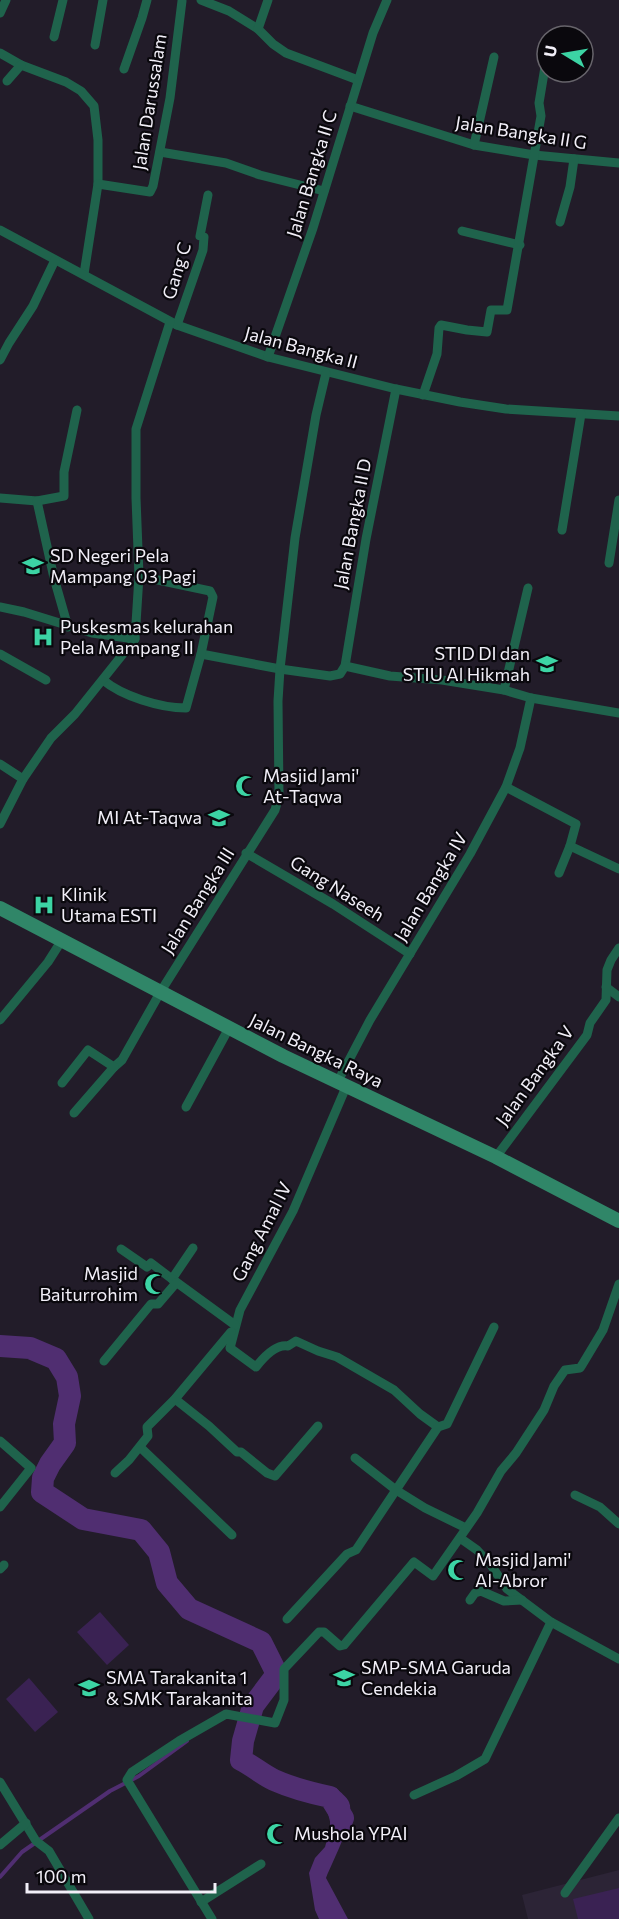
<svg xmlns="http://www.w3.org/2000/svg" width="619" height="1919" viewBox="0 0 619 1919" font-family="Commissioner,sans-serif">
  <style>
    .built { fill: #2c2436 }
    .green { fill: #3a2253 }
    .water { fill: #502e71 }
    .lines { fill: none; stroke-linecap: round; stroke-linejoin: round }
    .stream { stroke: #502e71; stroke-width: 4 }
    .river { stroke: #502e71; stroke-width: 22 }
    .street { stroke: #1f634c; stroke-width: 9 }
    .secondary { stroke: #308668; stroke-width: 14 }
    .labels { text-anchor: middle; stroke-width: 4.5; stroke-linejoin: round; paint-order: stroke }
    .street-label { font-size: 18px; fill: #f2eff8; stroke: #0a080d }
    .poi-label { font-size: 18px; fill: #f2eff8; stroke: #0a080d; text-anchor: start }
  </style>
  <rect width="100%" height="100%" fill="#221c29"/>
  <!-- built -->
  <polygon class="built" points="619,1870 619,1919 528,1919 522,1895"/>
  <!-- green -->
  <g class="green">
    <polygon points="100,1612 129,1645 107,1665 77,1632"/>
    <polygon points="29,1678 58,1712 35,1732 6,1699"/>
    <polygon points="619,1888 619,1919 578,1919 573,1899"/>
  </g>
  <!-- water -->
  <path class="water" d="M336 1788C340 1792 347 1797 349 1802 356 1818 333 1860 326 1878L348 1919H319L315 1910 309 1873 315 1858 325 1847 331 1825 327 1810 330 1797Z"/>
  <g class="lines">
    <!-- stream -->
    <polyline class="stream" points="0,1877 22,1852 110,1791 139,1776 187,1741"/>
    <!-- river -->
    <path class="river" d="M0 1346 30 1348 56 1359 67 1377 70 1396 64 1424 65 1443 50 1464 43 1478 42 1492 83 1519 141 1530 159 1552 167 1583 189 1609 261 1642 277 1674 253 1706 243 1741 241 1760C253 1766 263 1775 274 1780 292 1788 311 1793 330 1797L343 1818 341 1823"/>
    <!-- street -->
    <g class="street">
      <polyline points="201,0 229,11 258,29 273,44 286,53 358,80"/>
      <polyline points="0,13 6,0"/>
      <polyline points="258,29 268,0"/>
      <polyline points="54,37 63,0"/>
      <polyline points="95,45 103,0"/>
      <polyline points="0,53 21,65 66,82 81,91 94,106 98,140 98,184 84,274"/>
      <polyline points="124,69 142,18 147,0"/>
      <polyline points="7,81 21,65"/>
      <polyline points="350,106 474,145 534,155 619,163"/>
      <polyline points="474,145 494,57"/>
      <polyline points="160,152 226,163 260,175 324,191"/>
      <polyline points="98,184 150,192 153,186 170,98 182,1"/>
      <polyline points="560,222 570,187 574,159"/>
      <polyline points="0,230 177,325 268,357 396,389 460,402 506,409 619,416"/>
      <polyline points="462,231 520,245"/>
      <polyline points="177,325 203,250 204,237 200,236 208,195"/>
      <polyline points="268,357 313,228 373,33 387,0"/>
      <polyline points="0,360 9,343 33,306 55,260"/>
      <polyline points="423,395 437,354 439,328 441,325 467,330 487,332 491,310 507,310 541,116 539,103 545,67"/>
      <polyline points="0,498 37,501 64,496 64,472 77,410"/>
      <polyline points="37,501 54,578 68,627"/>
      <polyline points="562,530 581,414"/>
      <polyline points="609,563 619,500"/>
      <polyline points="0,607 24,612 92,633 135,639"/>
      <polyline points="0,654 46,680"/>
      <polyline points="201,654 280,669 330,676 340,674 345,666 366,539 396,389"/>
      <polyline points="345,666 390,676 442,680 504,690 531,698 619,713"/>
      <path d="M103 680C122 696 160 708 186 708L201 654 213 597 210 591 139 576"/>
      <polyline points="504,690 528,588"/>
      <polyline points="0,764 23,779"/>
      <polyline points="506,787 576,824 570,846 559,873"/>
      <polyline points="0,824 23,779 51,738 75,714 135,639 139,576 136,498 136,429 170,322"/>
      <polyline points="570,846 619,869"/>
      <polyline points="246,853 333,904 410,954"/>
      <polyline points="606,987 619,997"/>
      <polyline points="0,1020 48,962 62,940"/>
      <polyline points="62,1083 88,1050 114,1067 122,1060 161,991 275,810 279,796 278,701 280,669 295,538 316,415 326,373"/>
      <polyline points="337,1083 370,1020 470,854 506,787 520,748 531,698"/>
      <path d="M346 1087 293 1211 240 1310 230 1348 256 1367C263 1358 276 1344 288 1346L296 1341 318 1351 337 1357 394 1390 420 1414 438 1427"/>
      <polyline points="186,1107 229,1028"/>
      <polyline points="74,1113 114,1067"/>
      <polyline points="496,1157 587,1035 590,1023 606,1000 607,970 611,960 619,948"/>
      <polyline points="121,1249 147,1267 151,1263 172,1279 193,1248"/>
      <polyline points="172,1279 235,1325"/>
      <polyline points="104,1361 151,1304 158,1304 176,1283"/>
      <polyline points="175,1399 209,1426 237,1452 241,1452 267,1473 275,1476 318,1426"/>
      <polyline points="0,1441 31,1468 0,1507"/>
      <polyline points="140,1447 232,1535"/>
      <polyline points="355,1458 396,1490 425,1508 466,1528"/>
      <polyline points="115,1473 129,1460 148,1436 147,1427 175,1399 231,1332"/>
      <polyline points="575,1495 600,1507 619,1524"/>
      <polyline points="460,1538 477,1550 491,1565 507,1589 551,1622 619,1659"/>
      <polyline points="0,1569 4,1565"/>
      <polyline points="470,1600 475,1593 481,1591 504,1601 522,1600"/>
      <polyline points="287,1619 347,1554 356,1550 438,1427 447,1424 494,1327"/>
      <polyline points="0,1782 36,1841 49,1851 89,1919"/>
      <polyline points="414,1795 456,1776 485,1759 551,1622"/>
      <polyline points="0,1845 26,1823"/>
      <polyline points="565,1893 619,1818"/>
      <polyline points="201,1902 261,1864"/>
      <polyline points="212,1919 127,1780 132,1772 179,1741 226,1714 275,1723 284,1700 284,1669 319,1632 324,1632 340,1646 344,1645 414,1562 433,1576 477,1513 501,1471 516,1453 544,1410 554,1386 565,1370 580,1368 582,1365 603,1330 619,1284"/>
    </g>
    <!-- secondary -->
    <polyline class="secondary" points="0,908 283,1056 496,1157 619,1221"/>
  </g>
  <!-- icons -->
  <defs>
    <symbol id="school-bare" viewBox="-9 -9 18 18"><path d="M0-5L7-2L0 1L-7-2ZM-4 1L0 2.5L4 1V4Q0 6-4 4Z" fill="#3cd4a4" stroke="#0a080d" stroke-width="2.5" paint-order="stroke"/></symbol>
    <symbol id="hospital-bare" viewBox="-9 -9 18 18"><path d="M-5-5h3v3.5h4V-5h3V5h-3V1.5h-4V5h-3Z" fill="#3cd4a4" stroke="#0a080d" stroke-width="2.5" paint-order="stroke"/></symbol>
    <symbol id="university-bare" viewBox="-9 -9 18 18"><path d="M0-5L7-2L0 1L-7-2ZM-4 1L0 2.5L4 1V4Q0 6-4 4Z" fill="#3cd4a4" stroke="#0a080d" stroke-width="2.5" paint-order="stroke"/></symbol>
    <symbol id="mosque-bare" viewBox="-9 -9 18 18"><path d="M3.5-4.9A6 6 0 1 0 3.5 4.9A5 5 0 1 1 3.5-4.9Z" fill="#3cd4a4" stroke="#0a080d" stroke-width="2.5" paint-order="stroke"/></symbol>
  </defs>
  <g fill-rule="evenodd">
    <use href="#school-bare" x="18" y="551" width="30" height="30"/>
    <use href="#hospital-bare" x="28" y="622" width="30" height="30"/>
    <use href="#university-bare" x="532" y="649" width="30" height="30"/>
    <use href="#mosque-bare" x="231" y="771" width="30" height="30"/>
    <use href="#school-bare" x="204" y="803" width="30" height="30"/>
    <use href="#hospital-bare" x="29" y="890" width="30" height="30"/>
    <use href="#mosque-bare" x="140" y="1269" width="30" height="30"/>
    <use href="#mosque-bare" x="443" y="1555" width="30" height="30"/>
    <use href="#school-bare" x="329" y="1663" width="30" height="30"/>
    <use href="#school-bare" x="74" y="1673" width="30" height="30"/>
    <use href="#mosque-bare" x="262" y="1819" width="30" height="30"/>
  </g>
  <g class="labels">
    <!-- street labels -->
    <g class="street-label">
      <text transform="translate(150 102) rotate(-81)" y="6">Jalan Darussalam</text>
      <text transform="translate(521 133) rotate(9)" y="6">Jalan Bangka II G</text>
      <text transform="translate(312 174) rotate(-73)" y="6">Jalan Bangka II C</text>
      <text transform="translate(177 271) rotate(-73)" y="6">Gang C</text>
      <text transform="translate(301 348) rotate(15)" y="6">Jalan Bangka II</text>
      <text transform="translate(353 524) rotate(-79)" y="6">Jalan Bangka II D</text>
      <text transform="translate(431 887) rotate(-59)" y="6">Jalan Bangka IV</text>
      <text transform="translate(337 889) rotate(32)" y="6">Gang Naseeh</text>
      <text transform="translate(198 901) rotate(-58)" y="6">Jalan Bangka III</text>
      <text transform="translate(316 1051) rotate(26)" y="6">Jalan Bangka Raya</text>
      <text transform="translate(535 1076) rotate(-54)" y="6">Jalan Bangka V</text>
      <text transform="translate(262 1232) rotate(-63)" y="6">Gang Amal IV</text>
    </g>
    <!-- poi labels -->
    <g class="poi-label">
      <text x="50" y="562">SD Negeri Pela<tspan x="50" dy="21">Mampang 03 Pagi</tspan></text>
      <text x="60" y="633">Puskesmas kelurahan<tspan x="60" dy="21">Pela Mampang II</tspan></text>
      <text x="530" y="660" text-anchor="end">STID DI dan<tspan x="530" dy="21">STIU Al Hikmah</tspan></text>
      <text x="263" y="782">Masjid Jami'<tspan x="263" dy="21">At-Taqwa</tspan></text>
      <text x="202" y="824" text-anchor="end">MI At-Taqwa</text>
      <text x="61" y="901">Klinik<tspan x="61" dy="21">Utama ESTI</tspan></text>
      <text x="138" y="1280" text-anchor="end">Masjid<tspan x="138" dy="21">Baiturrohim</tspan></text>
      <text x="475" y="1566">Masjid Jami'<tspan x="475" dy="21">Al-Abror</tspan></text>
      <text x="361" y="1674">SMP-SMA Garuda<tspan x="361" dy="21">Cendekia</tspan></text>
      <text x="106" y="1684">SMA Tarakanita 1<tspan x="106" dy="21">&amp; SMK Tarakanita</tspan></text>
      <text x="294" y="1840">Mushola YPAI</text>
    </g>
  </g>
  <!-- north arrow -->
  <g transform="translate(565 54) rotate(281)"><circle r="28" fill="#0a080d" stroke="#67646b" stroke-width="1.5"/>
  <path d="M0-4.5L10 22L0 15L-10 22Z" fill="#3cd4a4"/>
  <text y="-9" font-size="16" font-weight="bold" text-anchor="middle" fill="#f2eff8">U</text>
  </g>
  <!-- scale -->
  <path d="M27 1883v9h188v-9" fill="none" stroke="#f2eff8" stroke-width="3"/>
  <text x="36" y="1883" font-size="18" fill="#f2eff8" stroke="#0a080d" stroke-width="4.5" paint-order="stroke">100 m</text>
</svg>
